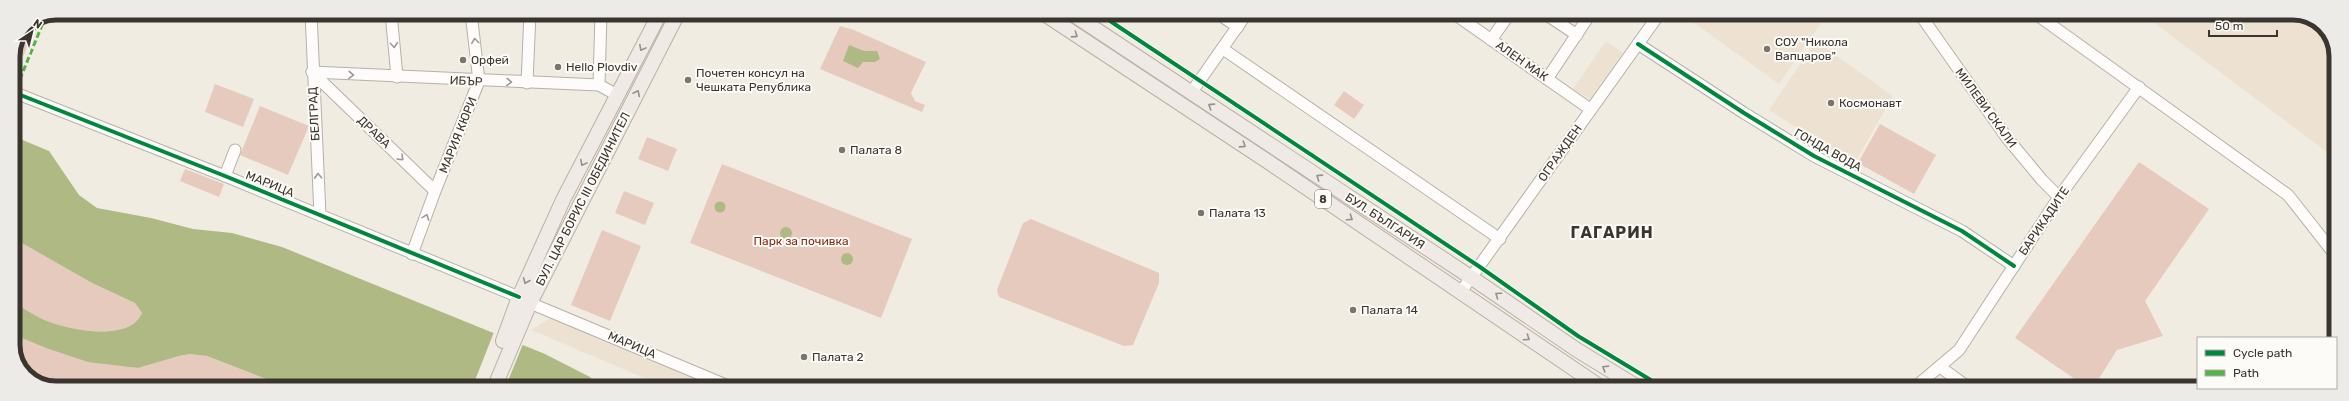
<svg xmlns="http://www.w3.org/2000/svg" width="2349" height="401" viewBox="0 0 2349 401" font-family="Rubik,sans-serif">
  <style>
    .built { fill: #ede2d2 }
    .green { fill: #e7cabe }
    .water { fill: #aeb984 }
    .pier { fill: #f1ece2 }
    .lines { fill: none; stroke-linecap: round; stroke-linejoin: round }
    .minor-casing { stroke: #b5b1a9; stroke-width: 13 }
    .major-casing { stroke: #bbb0a5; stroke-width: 16 }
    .minor { stroke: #fdfcfb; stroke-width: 11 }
    .major { stroke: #efeae5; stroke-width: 14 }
    .quiet { stroke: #56b246; stroke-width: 3; stroke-dasharray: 6 3; stroke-linecap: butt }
    .cycleway-casing { stroke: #fdfbf8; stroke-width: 6 }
    .cycleway { stroke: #00873e; stroke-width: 4 }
    .oneway { stroke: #94908a }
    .oneway2 { stroke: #9c9995 }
    .poi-dot { fill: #7a766e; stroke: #fdfbf8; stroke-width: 1.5 }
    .labels { text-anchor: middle; stroke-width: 4; stroke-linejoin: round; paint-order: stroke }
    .shield { fill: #fdfbf8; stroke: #74716b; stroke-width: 1 }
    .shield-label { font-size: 11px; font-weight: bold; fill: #3a362f }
    .poi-label { font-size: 12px; fill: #3a362f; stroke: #fdfbf8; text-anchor: start }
    .street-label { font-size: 12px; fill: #3a362f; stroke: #fdfbf8 }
    .park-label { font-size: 12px; fill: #862c11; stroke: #fdfbf8 }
    .district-label { font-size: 16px; font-weight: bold; letter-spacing: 1px; fill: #3a362f; stroke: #fdfbf8 }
    .rim { fill: none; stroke: #3a362f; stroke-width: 5 }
  </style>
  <rect width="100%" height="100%" fill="#f1ece2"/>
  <!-- built -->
  <g class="built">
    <polygon points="1680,13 1828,13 1779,84"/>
    <polygon points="2141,13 2299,13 2324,26 2336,51 2336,159"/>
    <polygon points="1606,41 1623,53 1591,100 1573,89"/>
    <polygon points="1816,41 1893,96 1854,164 1769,110"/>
    <polygon points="554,306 614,333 747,388 668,388 531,330 549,319"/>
  </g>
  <!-- green -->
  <g class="green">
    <polygon points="37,21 13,83 13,56 26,25"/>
    <polygon points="840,26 854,30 926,62 911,93 915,101 925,105 922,112 820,69"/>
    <polygon points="215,84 254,99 243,127 205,112"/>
    <polygon points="1344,91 1364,105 1354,119 1334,105"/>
    <polygon points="260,106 309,126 288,175 240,155"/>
    <polygon points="1880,124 1936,155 1914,194 1858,163"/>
    <polygon points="647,137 677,149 668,171 638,159"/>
    <polygon points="2139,162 2209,209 2145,301 2163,336 2117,350 2093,388 2088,388 2015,338"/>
    <polygon points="722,164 912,239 881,318 690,243"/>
    <polygon points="185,169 224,184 219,197 180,181"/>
    <polygon points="624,191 654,203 645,225 615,213"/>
    <polygon points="1031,219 1159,273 1159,283 1133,345 1124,346 999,297 997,290 1023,223"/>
    <polygon points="602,230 641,246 610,321 571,305"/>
    <path d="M13 238 92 283 135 303 142 313C129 344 62 329 39 318 30 313 22 307 13 302Z"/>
    <polygon points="13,334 117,365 138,368 179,356 190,354 207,356 289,388 67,388 22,369 13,350"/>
  </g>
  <!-- water -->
  <g class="water">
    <polygon points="849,45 864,51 877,51 880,59 875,62 863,62 858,68 843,61"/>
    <path d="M13 136 49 151 79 195 97 208 151 218 193 229 232 233 282 247 545 354 590 377 600 388H289L207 356 190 354 179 356 138 368 88 362 46 348 13 334V302C22 307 30 313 40 318 62 329 129 344 142 313L135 303 92 283 13 238Z"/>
    <circle cx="720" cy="207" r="5.5"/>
    <circle cx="786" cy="233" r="6"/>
    <circle cx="847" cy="259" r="6"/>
  </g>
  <!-- pier -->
  <polygon class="pier" points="494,332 523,344 505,388 472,388"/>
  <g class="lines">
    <defs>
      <g id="minor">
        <polyline points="311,13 320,215"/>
        <polyline points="391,13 397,77"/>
        <polyline points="1217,13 1238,27"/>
        <polyline points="1453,13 1590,109"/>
        <polyline points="1544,13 1577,35"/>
        <polyline points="1919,13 2007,138 2042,180 2059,197"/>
        <polyline points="2042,13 2040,17 2288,195 2336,256"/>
        <polyline points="1491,40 1510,13"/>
        <polyline points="1638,44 1744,113 1814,156 1962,231 2014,266"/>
        <polyline points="1223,49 1500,239"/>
        <polyline points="312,72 599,85 617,95"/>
        <polyline points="312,72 435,191"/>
        <polyline points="1547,79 1591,13"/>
        <polyline points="527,83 530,13"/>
        <polyline points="599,85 601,13"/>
        <polyline points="13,92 225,176 519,297"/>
        <polyline points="1191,93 1247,13"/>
        <polyline points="225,176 235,150"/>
        <polyline points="412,254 435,191 479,81 471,13"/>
        <polyline points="1460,293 1660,13"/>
        <polyline points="530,303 733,388"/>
        <polyline points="1940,367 1969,388"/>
        <polyline points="1914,388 1959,350 2059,197 2139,87"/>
      </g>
      <g id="major">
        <polyline points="1043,13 1270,163 1602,388"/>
        <polyline points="1071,13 1472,278 1577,350 1639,388"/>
        <polyline points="503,341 519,297 563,200 660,13"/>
        <polyline points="494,388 530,303 678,13"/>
      </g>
    </defs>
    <!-- minor casing -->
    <use href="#minor" class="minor-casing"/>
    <!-- major casing -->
    <use href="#major" class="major-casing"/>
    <!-- minor -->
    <use href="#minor" class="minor"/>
    <!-- major -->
    <use href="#major" class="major"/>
    <!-- quiet -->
    <polyline class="quiet" points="13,96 45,18"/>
    <defs>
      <g id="cycleway">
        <polyline points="1098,13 1480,267 1578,336 1664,388"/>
        <polyline points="1638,44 1744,113 1814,156 1962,231 2014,266"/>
        <polyline points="13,92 225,176 519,297"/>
      </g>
    </defs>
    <!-- cycleway casing -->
    <use href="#cycleway" class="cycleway-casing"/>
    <!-- cycleway -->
    <use href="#cycleway" class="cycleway"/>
  </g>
  <!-- one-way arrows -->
  <defs><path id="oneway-chevron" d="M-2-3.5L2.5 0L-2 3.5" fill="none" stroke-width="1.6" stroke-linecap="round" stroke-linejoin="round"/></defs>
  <g class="oneway">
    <use href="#oneway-chevron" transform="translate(1075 35) rotate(33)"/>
    <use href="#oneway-chevron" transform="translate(642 48) rotate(118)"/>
    <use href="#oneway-chevron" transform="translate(637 93) rotate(-63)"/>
    <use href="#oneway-chevron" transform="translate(1211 106) rotate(-147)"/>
    <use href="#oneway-chevron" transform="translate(1243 145) rotate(33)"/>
    <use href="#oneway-chevron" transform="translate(583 163) rotate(118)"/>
    <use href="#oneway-chevron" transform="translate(1319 177) rotate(-147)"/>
    <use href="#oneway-chevron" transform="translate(1350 218) rotate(34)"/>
    <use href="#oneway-chevron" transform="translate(526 281) rotate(113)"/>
    <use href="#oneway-chevron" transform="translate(1498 295) rotate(-145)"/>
    <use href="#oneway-chevron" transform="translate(1527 338) rotate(34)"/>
    <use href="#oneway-chevron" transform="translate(1605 368) rotate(-148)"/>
  </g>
  <g class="oneway2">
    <use href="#oneway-chevron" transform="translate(475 41) rotate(-97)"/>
    <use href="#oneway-chevron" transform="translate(394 45) rotate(85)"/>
    <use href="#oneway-chevron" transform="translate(351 75) rotate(3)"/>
    <use href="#oneway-chevron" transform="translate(509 82) rotate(2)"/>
    <use href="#oneway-chevron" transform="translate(401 158) rotate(44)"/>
    <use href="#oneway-chevron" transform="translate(318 176) rotate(-93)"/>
    <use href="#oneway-chevron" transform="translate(426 217) rotate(-70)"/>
  </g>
  <!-- markers -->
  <g class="poi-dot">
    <circle cx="1767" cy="49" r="4"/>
    <circle cx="463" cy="60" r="4"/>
    <circle cx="558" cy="67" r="4"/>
    <circle cx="688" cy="80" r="4"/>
    <circle cx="1831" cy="103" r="4"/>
    <circle cx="842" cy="150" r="4"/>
    <circle cx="1201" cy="213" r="4"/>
    <circle cx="1353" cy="310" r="4"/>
    <circle cx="804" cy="357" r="4"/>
  </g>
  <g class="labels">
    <!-- shield labels -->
    <rect class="shield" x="1315" y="190" width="16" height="18" rx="3"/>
    <g class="shield-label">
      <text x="1323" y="203">8</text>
    </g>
    <!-- poi labels -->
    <g class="poi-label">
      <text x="1775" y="46">СОУ "Никола<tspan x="1775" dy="14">Вапцаров"</tspan></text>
      <text x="471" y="64">Орфей</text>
      <text x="566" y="71">Hello Plovdiv</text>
      <text x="696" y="77">Почетен консул на<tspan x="696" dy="14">Чешката Република</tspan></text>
      <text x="1839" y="107">Космонавт</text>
      <text x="850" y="154">Палата 8</text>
      <text x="1209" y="217">Палата 13</text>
      <text x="1361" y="314">Палата 14</text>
      <text x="812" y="361">Палата 2</text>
    </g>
    <!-- street labels -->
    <g class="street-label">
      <text transform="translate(1522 61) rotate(35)" y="4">АЛЕН МАК</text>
      <text transform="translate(466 81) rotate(3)" y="4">ИБЪР</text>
      <text transform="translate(1986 108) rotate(54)" y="4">МИЛЕВИ СКАЛИ</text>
      <text transform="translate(314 114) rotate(-93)" y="4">БЕЛГРАД</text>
      <text transform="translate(374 132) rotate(44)" y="4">ДРАВА</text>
      <text transform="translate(458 135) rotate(-68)" y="4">МАРИЯ КЮРИ</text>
      <text transform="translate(1828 150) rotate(29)" y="4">ГОНДА ВОДА</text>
      <text transform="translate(1560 153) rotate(-55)" y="4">ОГРАЖДЕН</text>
      <text transform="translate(270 184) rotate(22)" y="4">МАРИЦА</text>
      <text transform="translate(583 199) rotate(-63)" y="4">БУЛ. ЦАР БОРИС III ОБЕДИНИТЕЛ</text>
      <text transform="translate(1385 221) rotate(33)" y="4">БУЛ. БЪЛГАРИЯ</text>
      <text transform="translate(2044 221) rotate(-56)" y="4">БАРИКАДИТЕ</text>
      <text transform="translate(632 345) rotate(23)" y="4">МАРИЦА</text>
    </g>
    <!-- park labels -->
    <g class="park-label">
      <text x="801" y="245">Парк за почивка</text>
    </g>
    <!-- district labels -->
    <g class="district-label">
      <text x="1612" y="238">ГАГАРИН</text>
    </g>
  </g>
  <!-- crop -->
  <path d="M0 0H2349V401H0ZM56 20H2293A36 36 0 0 1 2329 56V345A36 36 0 0 1 2293 381H56A36 36 0 0 1 20 345V56A36 36 0 0 1 56 20Z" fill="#edebe8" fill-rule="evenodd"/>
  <path class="rim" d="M56 20H2293A36 36 0 0 1 2329 56V345A36 36 0 0 1 2293 381H56A36 36 0 0 1 20 345V56A36 36 0 0 1 56 20Z"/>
  <!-- legend -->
  <rect x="2197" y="337" width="140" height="52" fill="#fdfbf8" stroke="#afaca8"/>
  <rect x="2205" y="350" width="20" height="6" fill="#00873e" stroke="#afaca8"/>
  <text x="2233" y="357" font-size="12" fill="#3a362f">Cycle path</text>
  <rect x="2205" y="370" width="20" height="6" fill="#56b246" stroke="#afaca8"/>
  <text x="2233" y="377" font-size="12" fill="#3a362f">Path</text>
  <!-- north arrow -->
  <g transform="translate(32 32) rotate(35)" stroke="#fdfbf8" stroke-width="3" paint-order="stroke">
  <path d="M0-3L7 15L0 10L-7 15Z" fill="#3a362f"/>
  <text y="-6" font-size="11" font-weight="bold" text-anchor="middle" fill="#3a362f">N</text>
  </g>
  <!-- scale -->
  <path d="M2209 30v6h68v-6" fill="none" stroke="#3a362f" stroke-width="2"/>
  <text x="2215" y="30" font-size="12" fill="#3a362f" stroke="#fdfbf8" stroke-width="3" paint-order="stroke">50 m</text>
</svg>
